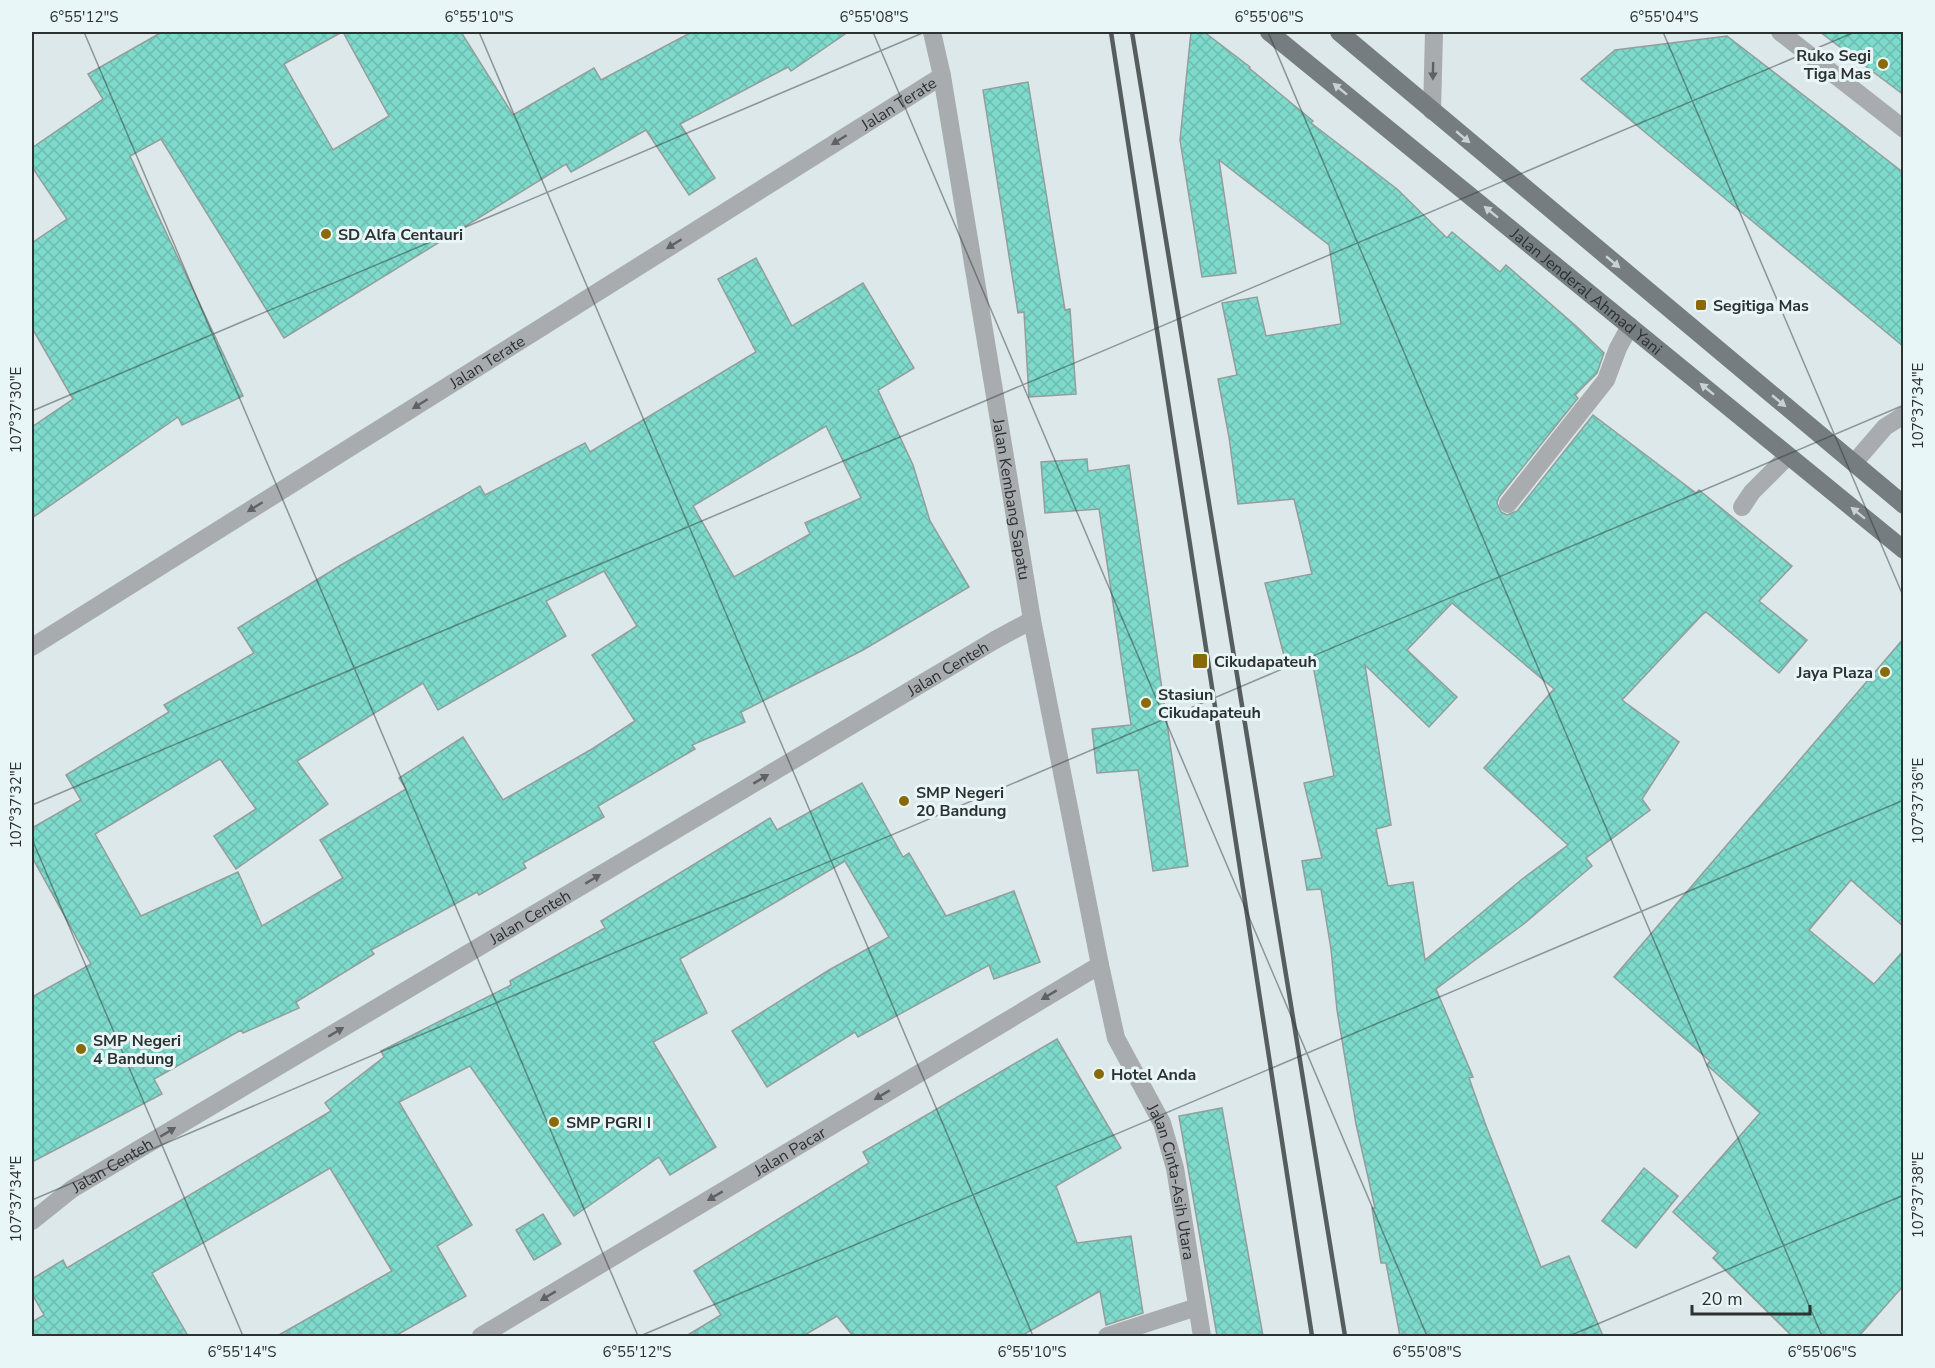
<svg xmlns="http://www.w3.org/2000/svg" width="1935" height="1368" viewBox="0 0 1935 1368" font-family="'Nunito Sans',sans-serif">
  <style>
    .building { fill: url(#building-cross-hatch); stroke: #939e9c; stroke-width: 1.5; fill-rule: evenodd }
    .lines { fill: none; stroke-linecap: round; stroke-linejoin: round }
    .minor { stroke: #a8acaf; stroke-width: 18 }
    .major { stroke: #757d81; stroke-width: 18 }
    .rail { stroke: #565d5e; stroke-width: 4.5 }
    .oneway { fill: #5e6263 }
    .oneway2 { fill: #c6d2d4 }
    .ticks { fill: none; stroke: #2c3131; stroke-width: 1.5; stroke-opacity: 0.45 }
    .poi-dot { fill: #886a07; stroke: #e9f6f7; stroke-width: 2 }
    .labels { text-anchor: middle; stroke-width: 6; stroke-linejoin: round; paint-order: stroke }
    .poi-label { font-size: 16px; font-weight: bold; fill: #2c3131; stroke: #e9f6f7; text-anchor: start }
    .street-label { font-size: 16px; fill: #2c3131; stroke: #e9f6f7 }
    .neatline { fill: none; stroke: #2c3131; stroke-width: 2 }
    .ticks-label { font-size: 15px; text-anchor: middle; fill: #2c3131 }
  </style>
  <defs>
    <pattern id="building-cross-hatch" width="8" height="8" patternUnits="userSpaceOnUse" patternTransform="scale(1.5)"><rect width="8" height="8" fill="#7edacb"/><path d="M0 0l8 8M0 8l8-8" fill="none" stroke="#6dbcaf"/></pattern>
  </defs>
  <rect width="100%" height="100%" fill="#dce8ea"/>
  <!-- building -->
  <g class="building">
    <polygon points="162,32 342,32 284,64 333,150 389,116 343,32 461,32 513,115 594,68 601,80 692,32 848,32 791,71 788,67 680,124 715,178 689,195 646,130 571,172 566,164 284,338 161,139 130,156 243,396 182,425 178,417 32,518 32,427 73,399 32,328 32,243 67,219 32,167 32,148 103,99 88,74"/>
    <path d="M1191 32H1204L1250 67 1249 68 1313 121 1311 123 1397 189 1447 238 1452 232 1500 272 1506 265 1576 326 1604 353 1597 373 1575 395 1578 398 1499 497 1497 503 1501 512 1507 515 1517 511 1593 415 1696 493 1699 490 1792 566 1759 601 1807 640 1779 673 1706 612 1702 615 1622 700 1679 742 1642 799 1650 810 1586 858 1592 866 1525 923 1436 989 1473 1077 1469 1078 1485 1123 1541 1267 1569 1256 1603 1336H1400L1386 1263H1381L1372 1208H1375L1356 1124 1337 1010 1331 949 1321 889 1307 890 1302 861 1322 858 1304 783 1334 776 1312 660 1287 667 1265 583 1312 574 1294 499 1238 504 1229 437 1218 379 1237 375 1222 303 1257 297 1266 336 1341 324 1329 245 1219 160 1236 273 1202 277 1180 140ZM1452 603 1554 689 1484 768 1568 845 1521 880 1425 960 1413 882 1388 886 1376 829 1391 825 1365 665 1429 727 1457 697 1407 650Z"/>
    <polygon points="1820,32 1904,32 1904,95"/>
    <polygon points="1727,36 1904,173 1904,347 1581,79 1615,50"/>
    <polygon points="1028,82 1065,310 1070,309 1076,394 1029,397 1024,312 1018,313 983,90"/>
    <path d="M756 258 792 326 863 283 914 368 878 390 913 465 930 521 969 587 863 650 741 712 745 722 692 745 695 749 598 806 604 817 523 863 526 868 479 895 477 892 371 950 374 954 296 1002 299 1008 243 1033 241 1030 154 1079 162 1094 32 1162V997L91 964 32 857V828L81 800 66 775 169 712 164 705 254 653 238 628 341 565 480 486 485 495 585 443 590 452 756 352 718 279ZM826 426 861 498 805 523 810 534 734 577 693 506ZM604 571 637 626 592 655 635 721 592 749 503 800 463 737 399 778 406 789 320 840 343 878 262 926 238 872 141 916 95 834 220 759 256 809 214 836 236 869 328 804 297 761 423 683 438 710 566 636 546 601Z"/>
    <polygon points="1087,459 1088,471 1129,465 1188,866 1153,871 1138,770 1097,773 1092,729 1131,725 1099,509 1045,513 1041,462"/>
    <polygon points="1904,638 1904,927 1851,880 1809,930 1874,984 1904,950 1904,1285 1859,1336 1792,1336 1713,1258 1718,1253 1673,1212 1760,1113 1707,1065 1710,1061 1614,977"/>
    <polygon points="862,783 903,857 909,853 946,916 1014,891 1040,962 994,979 989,965 858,1037 855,1032 767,1087 732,1031 829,970 889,937 845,861 680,959 707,1013 653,1042 716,1147 670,1175 659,1157 574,1216 470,1066 399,1102 472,1225 437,1246 466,1296 395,1336 277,1336 392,1271 330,1168 152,1273 188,1336 32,1336 32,1322 44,1315 32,1294 32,1279 63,1260 67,1268 331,1111 325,1103 384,1057 381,1051 511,985 510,981 605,928 601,921 770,818 777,830"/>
    <polygon points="1057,1039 1121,1148 1056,1186 1077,1243 1131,1236 1143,1313 1106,1325 1100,1291 1021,1336 853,1336 837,1316 803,1336 686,1336 721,1315 694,1271 869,1163 863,1152"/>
    <polygon points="1222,1108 1263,1336 1217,1336 1179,1116"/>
    <polygon points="1644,1168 1678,1196 1636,1248 1602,1221"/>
    <polygon points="543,1214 561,1244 534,1260 516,1230"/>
  </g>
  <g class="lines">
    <!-- minor -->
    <g class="minor">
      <path id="s1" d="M932 32 942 76 1032 620 1100 965 1116 1038 1162 1123 1175 1168 1202 1336"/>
      <polyline points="1780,32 1904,129"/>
      <polyline points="1432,111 1434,32"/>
      <polyline points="1854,463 1885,427 1904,415"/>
      <polyline points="1508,504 1606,380 1618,348 1630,326"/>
      <polyline points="1742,507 1752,492 1788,456"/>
      <path id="s2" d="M32 647 942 76"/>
      <path id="s3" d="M32 1221 72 1189 995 640 1032 620"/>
      <path id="s4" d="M481 1336 1100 965"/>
      <polyline points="1107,1336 1197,1307"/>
    </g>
    <!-- major -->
    <g class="major">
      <path id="s5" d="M1269 32 1904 550"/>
      <polyline points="1339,32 1904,505"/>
    </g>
    <!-- rail -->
    <g class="rail">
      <polyline points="1111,32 1312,1336"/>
      <polyline points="1132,32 1345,1336"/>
    </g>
  </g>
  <!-- one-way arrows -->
  <defs><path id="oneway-solid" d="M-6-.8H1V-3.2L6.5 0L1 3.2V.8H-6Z" transform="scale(1.5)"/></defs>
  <g class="oneway">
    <use href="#oneway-solid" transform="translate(1433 71) rotate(91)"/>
    <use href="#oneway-solid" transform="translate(839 140) rotate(148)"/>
    <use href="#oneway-solid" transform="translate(674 244) rotate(148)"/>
    <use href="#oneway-solid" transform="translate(420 404) rotate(148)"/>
    <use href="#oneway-solid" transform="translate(255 507) rotate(148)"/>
    <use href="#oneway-solid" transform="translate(761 779) rotate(-31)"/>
    <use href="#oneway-solid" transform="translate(593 879) rotate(-31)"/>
    <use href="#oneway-solid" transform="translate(1049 995) rotate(149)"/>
    <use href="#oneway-solid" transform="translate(336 1032) rotate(-31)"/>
    <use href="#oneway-solid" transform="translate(882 1095) rotate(149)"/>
    <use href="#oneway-solid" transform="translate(168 1132) rotate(-31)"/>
    <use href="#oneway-solid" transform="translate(715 1196) rotate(149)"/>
    <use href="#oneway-solid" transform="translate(548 1296) rotate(149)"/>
  </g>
  <g class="oneway2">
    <use href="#oneway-solid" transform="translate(1340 89) rotate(-141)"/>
    <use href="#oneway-solid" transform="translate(1463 137) rotate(40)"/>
    <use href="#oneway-solid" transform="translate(1491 212) rotate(-141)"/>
    <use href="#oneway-solid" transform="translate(1613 262) rotate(40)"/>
    <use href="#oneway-solid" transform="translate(1707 389) rotate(-141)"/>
    <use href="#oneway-solid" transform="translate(1779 401) rotate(40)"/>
    <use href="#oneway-solid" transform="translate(1858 513) rotate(-141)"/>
  </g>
  <!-- ticks -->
  <path class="ticks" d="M84 32 638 1336M479 32 1033 1336M873 32 1427 1336M1268 32 1822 1336M1663 32 1904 598M32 411 925 32M32 805 1855 32M32 839 243 1336M32 1200 1904 405M640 1336 1904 800M1569 1336 1904 1195"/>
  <!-- markers -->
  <g class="poi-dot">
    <circle cx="1883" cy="64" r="6"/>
    <circle cx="326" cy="234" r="6"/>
    <rect x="1695" y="299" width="12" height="12" rx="3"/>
    <rect x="1192" y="653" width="16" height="16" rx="3"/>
    <circle cx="1885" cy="672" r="6"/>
    <circle cx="1146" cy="703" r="6"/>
    <circle cx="904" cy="801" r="6"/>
    <circle cx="81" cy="1049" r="6"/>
    <circle cx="1099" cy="1074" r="6"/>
    <circle cx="554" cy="1122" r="6"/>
  </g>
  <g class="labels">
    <!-- poi labels -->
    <g class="poi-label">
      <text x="1871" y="61" text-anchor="end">Ruko Segi<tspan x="1871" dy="18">Tiga Mas</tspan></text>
      <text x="338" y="240">SD Alfa Centauri</text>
      <text x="1713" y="311">Segitiga Mas</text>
      <text x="1214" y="667">Cikudapateuh</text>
      <text x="1873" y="678" text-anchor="end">Jaya Plaza</text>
      <text x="1158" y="700">Stasiun<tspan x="1158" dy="18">Cikudapateuh</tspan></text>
      <text x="916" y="798">SMP Negeri<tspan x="916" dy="18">20 Bandung</tspan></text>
      <text x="93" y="1046">SMP Negeri<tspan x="93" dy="18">4 Bandung</tspan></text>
      <text x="1111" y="1080">Hotel Anda</text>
      <text x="566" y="1128">SMP PGRI I</text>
    </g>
    <!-- street labels -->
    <g class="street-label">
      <text dy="6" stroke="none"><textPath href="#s2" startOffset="1023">Jalan Terate</textPath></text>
      <text dy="6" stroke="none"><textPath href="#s5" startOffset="410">Jalan Jenderal Ahmad Yani</textPath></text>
      <text dy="6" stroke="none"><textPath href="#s2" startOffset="537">Jalan Terate</textPath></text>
      <text dy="6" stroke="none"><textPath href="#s1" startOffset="474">Jalan Kembang Sapatu</textPath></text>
      <text dy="6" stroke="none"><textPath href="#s3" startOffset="1070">Jalan Centeh</textPath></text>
      <text dy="6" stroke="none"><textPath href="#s3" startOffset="584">Jalan Centeh</textPath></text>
      <text dy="6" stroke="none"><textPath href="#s4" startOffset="360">Jalan Pacar</textPath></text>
      <text dy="6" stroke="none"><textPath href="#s3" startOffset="98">Jalan Centeh</textPath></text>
      <text dy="6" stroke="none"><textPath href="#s1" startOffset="1179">Jalan Cinta-Asih Utara</textPath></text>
    </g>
  </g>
  <!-- border -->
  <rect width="1935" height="1368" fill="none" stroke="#e9f6f7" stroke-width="66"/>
  <!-- scale -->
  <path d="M1692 1305v9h118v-9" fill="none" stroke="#2c3131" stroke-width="3"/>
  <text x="1701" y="1305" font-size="18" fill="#2c3131" stroke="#e9f6f7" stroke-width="4.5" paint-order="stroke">20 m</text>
  <rect x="33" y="33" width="1869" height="1302" class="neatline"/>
  <g class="ticks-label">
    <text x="84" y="22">6°55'12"S</text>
    <text x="479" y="22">6°55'10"S</text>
    <text x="874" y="22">6°55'08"S</text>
    <text x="1269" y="22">6°55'06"S</text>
    <text x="1664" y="22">6°55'04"S</text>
    <text transform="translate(1918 406) rotate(-90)" y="5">107°37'34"E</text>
    <text transform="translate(16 410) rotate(-90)" y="5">107°37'30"E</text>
    <text transform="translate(1918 801) rotate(-90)" y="5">107°37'36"E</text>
    <text transform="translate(16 805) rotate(-90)" y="5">107°37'32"E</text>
    <text transform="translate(1918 1195) rotate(-90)" y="5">107°37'38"E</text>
    <text transform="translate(16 1199) rotate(-90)" y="5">107°37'34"E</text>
    <text x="242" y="1357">6°55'14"S</text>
    <text x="637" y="1357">6°55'12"S</text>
    <text x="1032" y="1357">6°55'10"S</text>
    <text x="1427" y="1357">6°55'08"S</text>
    <text x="1822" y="1357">6°55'06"S</text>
  </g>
</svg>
